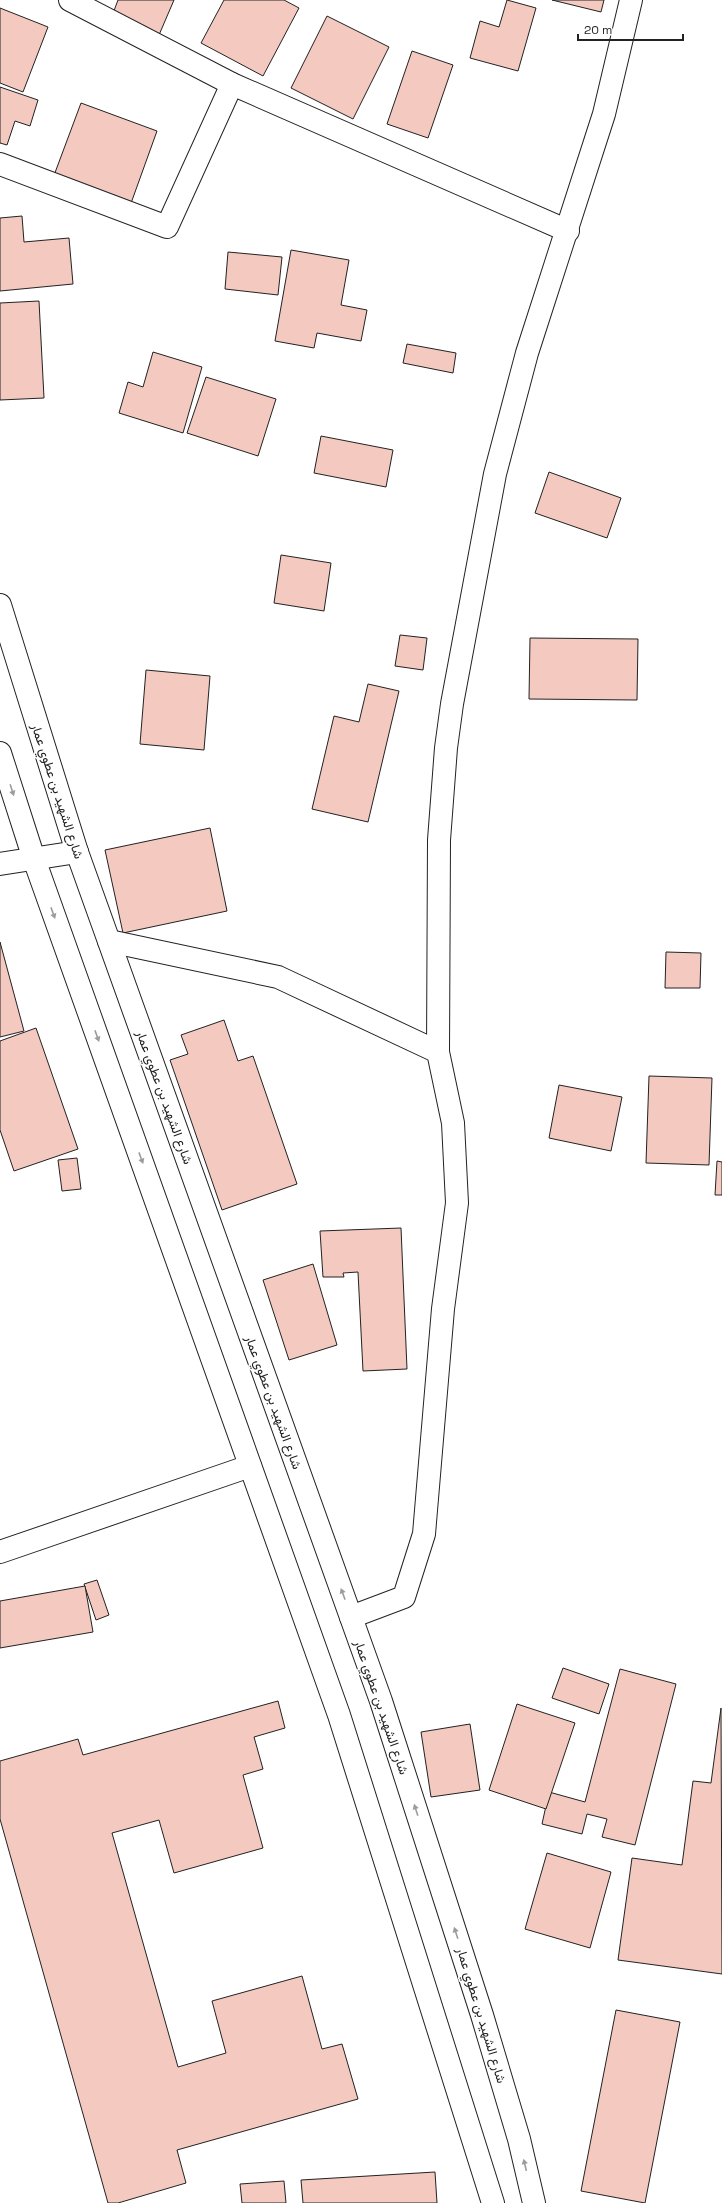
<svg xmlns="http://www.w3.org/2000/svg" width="722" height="2203" viewBox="0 0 722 2203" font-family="'Space Grotesk',Vazirmatn,sans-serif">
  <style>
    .building { fill: #f3c9c0; stroke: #222 }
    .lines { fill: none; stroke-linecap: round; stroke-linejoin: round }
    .minor-casing { stroke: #222; stroke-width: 24 }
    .minor { stroke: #fff; stroke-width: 22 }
    .oneway { fill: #9c9c9c }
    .labels { text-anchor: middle; stroke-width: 3; stroke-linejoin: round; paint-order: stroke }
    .street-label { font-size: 13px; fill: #222; stroke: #fff }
  </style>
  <rect width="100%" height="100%" fill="#fff"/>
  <!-- building -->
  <g class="building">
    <polygon points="118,0 174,0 159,35 112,16"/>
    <polygon points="224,0 284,0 299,8 263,76 201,43"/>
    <polygon points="507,0 536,8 518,71 470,58 480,21 499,27"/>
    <polygon points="552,0 604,0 601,12"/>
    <polygon points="0,8 48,27 23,92 0,83"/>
    <polygon points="327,16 389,47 353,119 291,88"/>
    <polygon points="412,51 453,65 428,138 387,124"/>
    <polygon points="0,87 38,100 30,126 15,121 7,145 0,143"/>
    <polygon points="81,103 157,131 130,206 53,178"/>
    <polygon points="22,216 24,242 69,238 73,284 0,291 0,218"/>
    <polygon points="291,250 349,260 341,305 367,310 361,341 317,333 314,348 275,341"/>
    <polygon points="228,252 282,257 278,295 225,289"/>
    <polygon points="39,301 44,398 0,400 0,303"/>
    <polygon points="407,344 456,353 453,373 403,363"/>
    <polygon points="153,352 202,367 183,433 119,413 128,382 143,387"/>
    <polygon points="206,377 276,399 258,456 187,433"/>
    <polygon points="321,436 393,450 386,487 314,473"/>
    <polygon points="549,472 621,498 607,538 535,513"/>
    <polygon points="281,555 331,563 324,611 274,603"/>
    <polygon points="400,635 427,638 423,670 395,666"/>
    <polygon points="530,638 638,639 637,700 529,699"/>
    <polygon points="146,670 210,676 204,750 140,744"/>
    <polygon points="368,684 399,691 368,822 312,809 334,716 359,722"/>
    <polygon points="210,828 227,911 123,933 105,850"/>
    <polygon points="0,942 24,1031 0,1037"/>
    <polygon points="666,952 701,953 700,988 665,988"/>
    <polygon points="224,1020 238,1061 253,1056 297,1184 222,1210 170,1060 188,1054 181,1035"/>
    <polygon points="36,1028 78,1149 14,1171 0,1130 0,1041"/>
    <polygon points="649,1076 712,1078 709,1165 646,1163"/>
    <polygon points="559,1085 622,1097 611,1151 549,1138"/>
    <polygon points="77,1158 81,1189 62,1191 58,1160"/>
    <polygon points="717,1161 722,1162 722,1195 715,1195"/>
    <polygon points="401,1228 407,1369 363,1371 358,1272 343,1273 344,1277 323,1277 320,1231"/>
    <polygon points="313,1264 337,1345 289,1360 263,1280"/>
    <polygon points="97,1580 109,1615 96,1620 84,1584"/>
    <polygon points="85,1586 93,1632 0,1648 0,1601"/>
    <polygon points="563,1668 609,1684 599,1714 552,1698"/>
    <polygon points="620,1669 676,1684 635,1845 602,1837 607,1819 587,1814 582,1834 542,1824 549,1792 585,1802"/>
    <polygon points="278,1701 285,1728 254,1737 263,1769 243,1775 263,1848 174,1873 159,1820 112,1833 178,2067 226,2053 212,2001 302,1976 322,2049 342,2044 358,2099 177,2150 186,2183 118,2203 108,2203 0,1819 0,1761 78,1739 83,1755"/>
    <polygon points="517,1704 575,1723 546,1809 489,1790"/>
    <polygon points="721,1708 722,1974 618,1960 632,1858 682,1865 693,1781 711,1783"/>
    <polygon points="470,1724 480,1790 431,1797 421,1732"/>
    <polygon points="547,1853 611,1872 590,1948 525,1929"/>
    <polygon points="616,2010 680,2022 645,2203 581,2191"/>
    <polygon points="435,2172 437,2203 303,2203 301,2180"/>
    <polygon points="284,2181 286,2203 242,2203 240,2184"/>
  </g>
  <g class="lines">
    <defs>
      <g id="minor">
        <polyline points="70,0 232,84 568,231"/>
        <polyline points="0,164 167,227 232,84"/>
        <polyline points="0,605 77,852 381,1701 482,2015 519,2139 534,2203"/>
        <polyline points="0,753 34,859 339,1715 493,2203"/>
        <polyline points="0,864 77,852"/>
        <polyline points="109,941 278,977 438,1052 453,1123 457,1203 443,1309 424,1534 404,1597 351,1617"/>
        <polyline points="438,1052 439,840 446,748 452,704 495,474 527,353 604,114 631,0"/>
        <polyline points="0,1552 250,1466"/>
      </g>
    </defs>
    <!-- minor casing -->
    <use href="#minor" class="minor-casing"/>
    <!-- minor -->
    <use href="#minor" class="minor"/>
  </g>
  <!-- one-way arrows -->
  <defs><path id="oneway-solid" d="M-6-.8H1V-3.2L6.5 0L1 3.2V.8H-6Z"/></defs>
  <g class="oneway">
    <use href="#oneway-solid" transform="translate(12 790) rotate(72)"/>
    <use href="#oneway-solid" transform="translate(53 913) rotate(70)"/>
    <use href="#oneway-solid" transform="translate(97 1036) rotate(70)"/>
    <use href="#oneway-solid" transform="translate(141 1158) rotate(70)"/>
    <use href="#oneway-solid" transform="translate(343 1594) rotate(-110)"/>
    <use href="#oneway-solid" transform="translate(416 1810) rotate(-108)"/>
    <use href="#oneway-solid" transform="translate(456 1933) rotate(-108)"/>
    <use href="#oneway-solid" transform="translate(525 2165) rotate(-103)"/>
  </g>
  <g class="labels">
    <!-- street labels -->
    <g class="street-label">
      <text transform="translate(58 791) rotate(72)" y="5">شارع الشهيد بن عطوي عمار</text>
      <text transform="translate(165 1097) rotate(70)" y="5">شارع الشهيد بن عطوي عمار</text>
      <text transform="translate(274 1402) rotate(70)" y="5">شارع الشهيد بن عطوي عمار</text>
      <text transform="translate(382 1707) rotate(71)" y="5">شارع الشهيد بن عطوي عمار</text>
      <text transform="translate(482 2015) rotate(73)" y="5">شارع الشهيد بن عطوي عمار</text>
    </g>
  </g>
  <!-- scale -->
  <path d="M578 34v6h105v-6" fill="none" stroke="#222222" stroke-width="2"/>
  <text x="584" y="34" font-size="12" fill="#222222" stroke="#ffffff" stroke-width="3" paint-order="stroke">20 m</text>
</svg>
